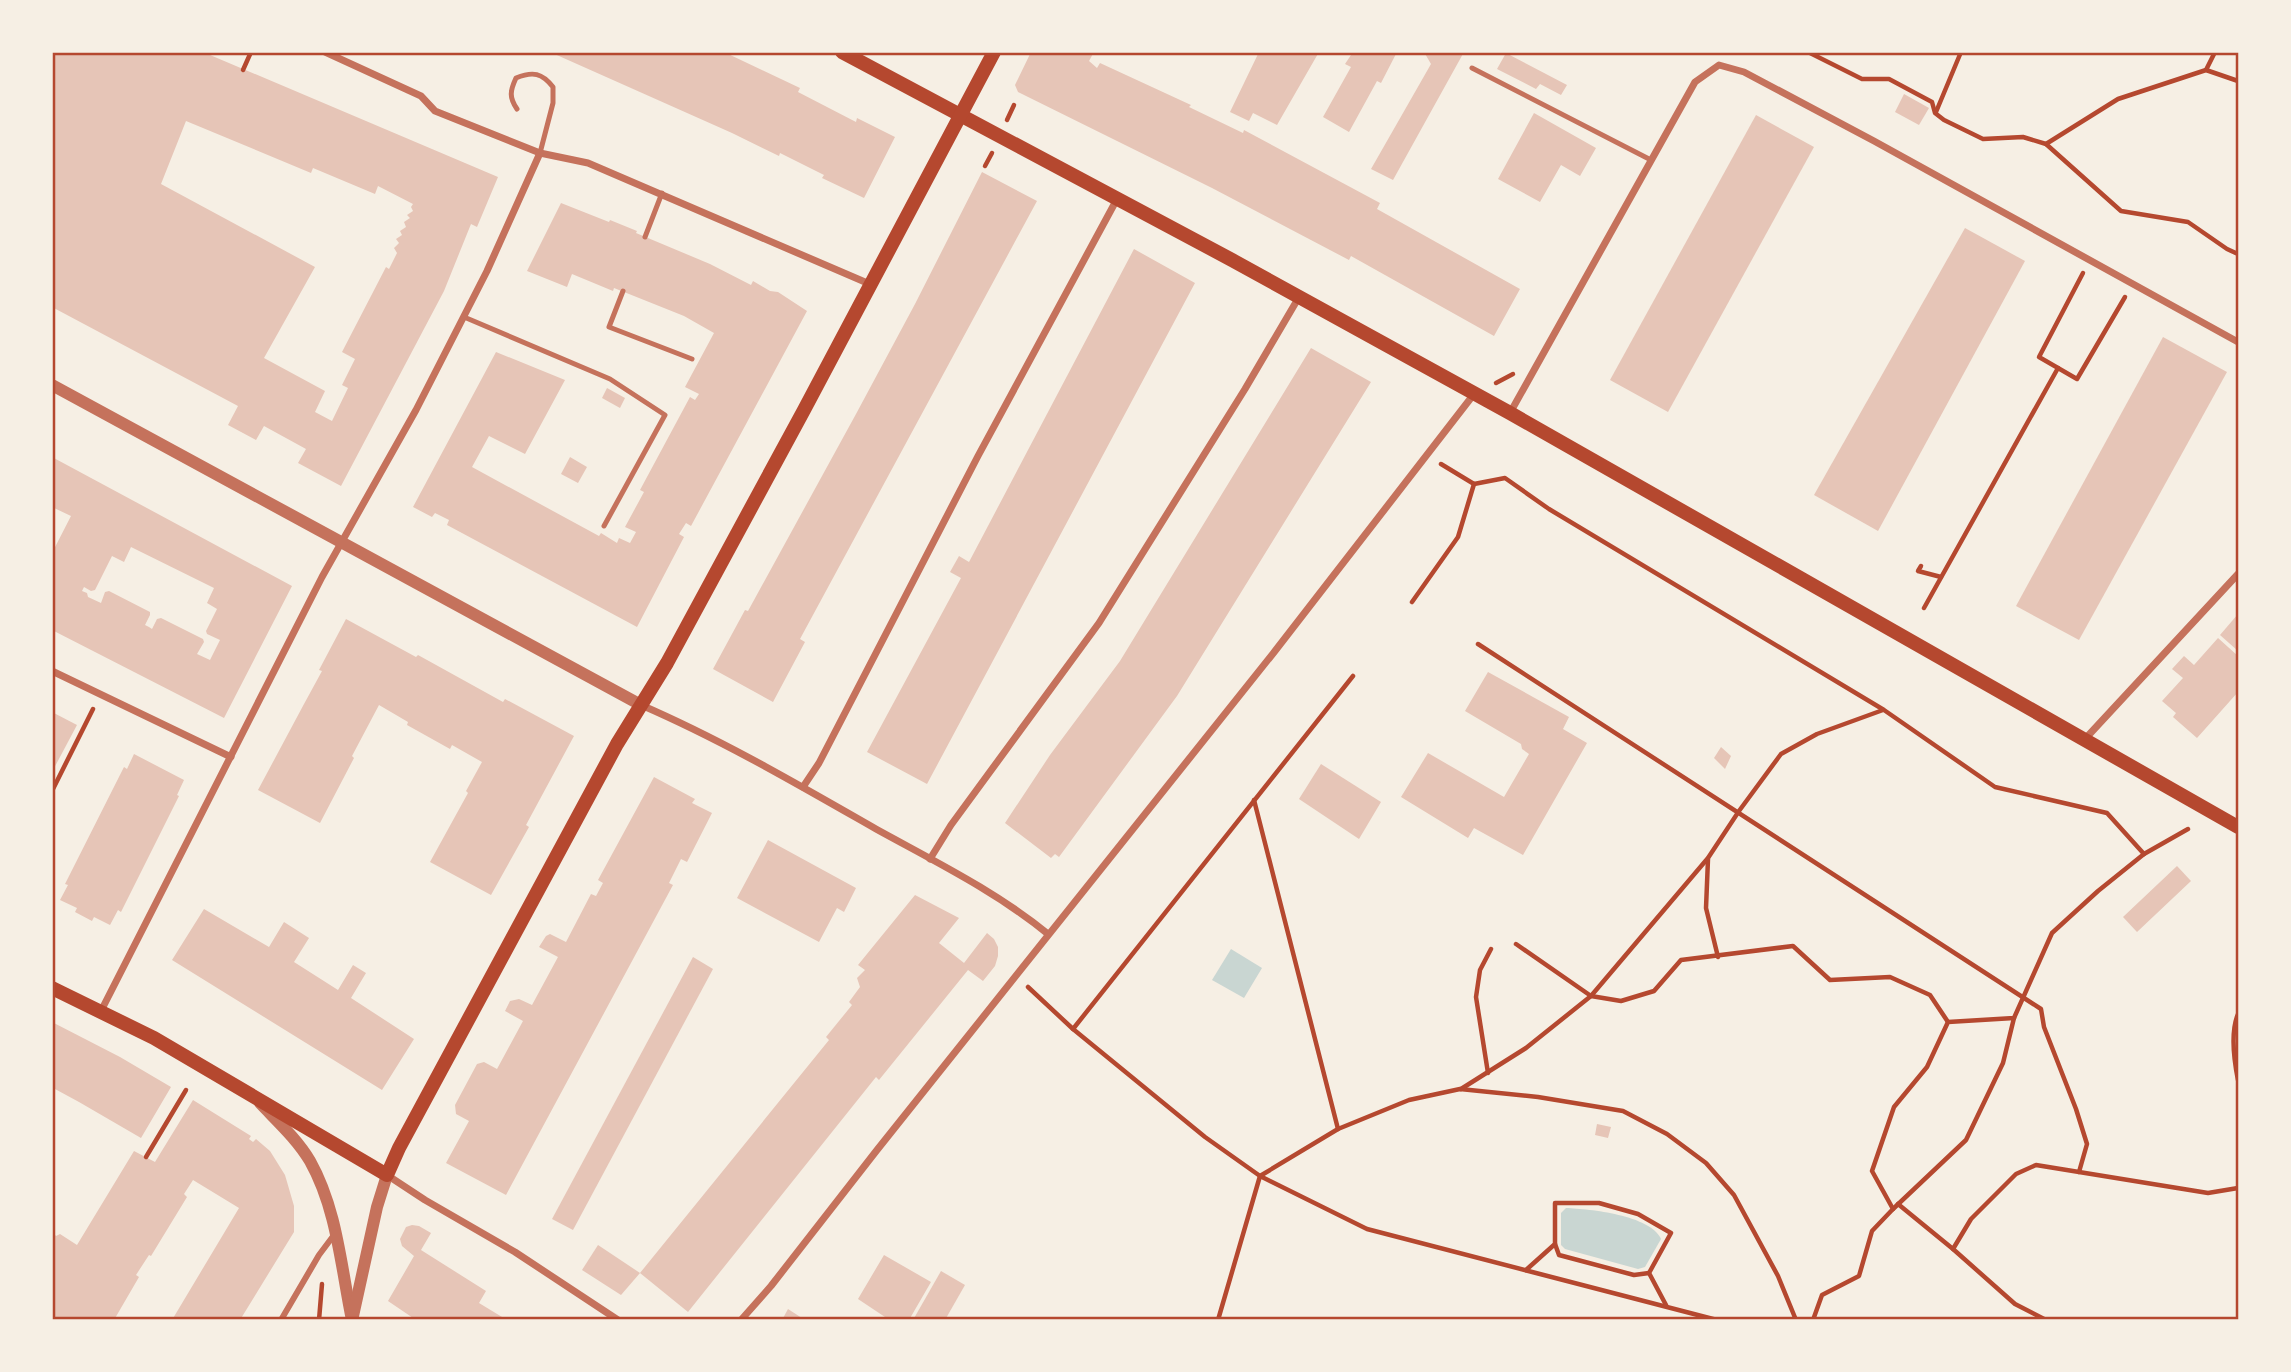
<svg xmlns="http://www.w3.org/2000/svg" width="2291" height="1372" viewBox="0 0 2291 1372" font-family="Montserrat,sans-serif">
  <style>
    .water { fill: #c9d6d2 }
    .building { fill: #e6c5b7; fill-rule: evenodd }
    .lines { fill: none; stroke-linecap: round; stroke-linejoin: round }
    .path { stroke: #b5482f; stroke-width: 4.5 }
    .service { stroke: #c5725c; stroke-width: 5 }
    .pedestrian { stroke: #c5725c; stroke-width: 6 }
    .minor { stroke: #c5725c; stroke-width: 7 }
    .tertiary { stroke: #c5725c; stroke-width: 12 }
    .secondary { stroke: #b5482f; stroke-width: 14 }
    .neatline { fill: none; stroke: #b5482f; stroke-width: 2.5 }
  </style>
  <rect width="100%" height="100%" fill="#f6efe4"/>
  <!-- water -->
  <g class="water">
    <polygon points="1231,949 1262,968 1244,998 1212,980"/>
    <path d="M1566 1208C1590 1209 1650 1215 1661 1239L1645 1267 1638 1269 1565 1249 1561 1245V1213Z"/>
  </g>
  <!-- building -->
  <g class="building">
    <path d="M52 52H203L498 177 477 227 471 224 444 291 341 486 298 463 306 449 264 426 256 440 228 425 238 406 52 307ZM186 121 311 173 313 168 375 194 378 186 413 204 411 207 413 211 407 215 410 218 404 222 406 227 400 231 402 235 396 239 399 243 394 248 397 253 389 269 386 267 342 352 355 359 342 385 348 388 332 421 315 412 325 391 264 358 315 267 161 184Z"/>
    <polygon points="550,52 724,52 800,88 798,92 856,122 857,118 895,137 864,198 822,178 824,175 780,153 779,156 732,133"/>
    <polygon points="1031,52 1094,52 1089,61 1097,68 1100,63 1191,105 1189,107 1243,133 1244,130 1380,203 1377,209 1520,289 1494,336 1351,256 1349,260 1212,188 1018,92 1015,85"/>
    <polygon points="1259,52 1319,52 1277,125 1253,113 1249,121 1230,112"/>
    <polygon points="1353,52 1397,52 1381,83 1377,81 1349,132 1323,117 1351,67 1345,64"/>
    <polygon points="1424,52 1464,52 1393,180 1371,169 1431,64"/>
    <polygon points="1506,53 1567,85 1561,95 1540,84 1536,89 1497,69"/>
    <polygon points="1904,94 1929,108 1919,125 1895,112"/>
    <polygon points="1534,113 1596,148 1580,176 1561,165 1540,202 1498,179"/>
    <polygon points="1756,115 1814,147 1668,412 1610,380"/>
    <polygon points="982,172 1037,201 800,639 805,642 773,702 713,669 745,610 748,611 856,414 915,304"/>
    <polygon points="561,203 609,222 610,220 637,231 636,233 710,264 751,285 753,281 770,291 778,292 807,311 691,526 686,523 679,534 684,537 637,627 447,525 449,520 435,513 432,517 413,507 496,352 565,380 525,454 489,436 472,467 599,536 601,533 617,543 619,538 630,543 636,532 625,527 644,492 640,490 690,397 695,400 699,394 685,387 714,333 684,316 614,288 613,291 572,274 567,287 527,271"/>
    <polygon points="1965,228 2025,261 1878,531 1814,495"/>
    <polygon points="1134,249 1195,283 927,784 867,752 961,578 950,572 959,556 969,562"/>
    <polygon points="2163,337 2227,372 2079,640 2016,606"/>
    <polygon points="1311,348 1371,382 1177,696 1059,857 1055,854 1051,858 1005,823 1050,755 1120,661"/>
    <polygon points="607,388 625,398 620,408 602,398"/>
    <path d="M52 457 292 586 224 718 52 630V553L71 516 52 507ZM131 547 214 588 207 603 217 609 206 631 207 634 220 640 210 660 197 654 204 642 203 639 161 618 157 619 152 629 149 627 145 625 150 615V612L109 591 105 592 101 603 88 597 87 593 82 591 84 587 91 591 95 590 112 556 124 562Z"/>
    <polygon points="570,457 587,467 578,483 561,474"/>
    <polygon points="2238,614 2238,651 2220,635"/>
    <polygon points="346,619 416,657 418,655 503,702 505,699 574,736 526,825 529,827 491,895 430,862 468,793 466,791 482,762 452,745 450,749 407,725 408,722 379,705 352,756 354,758 320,823 258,790 304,704 322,671 319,670"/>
    <polygon points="2218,638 2238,656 2238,692 2197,738 2173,717 2176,713 2162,701 2183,678 2172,669 2184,656 2194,665"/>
    <polygon points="1488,672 1569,717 1563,729 1587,743 1523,855 1474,828 1468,838 1401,797 1428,753 1504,797 1529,754 1522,749 1521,744 1465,711"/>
    <polygon points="52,712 77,725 52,772"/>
    <polygon points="1721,747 1731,756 1725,769 1714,758"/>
    <polygon points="134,754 184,780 177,795 179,796 121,912 118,910 110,925 94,917 92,921 75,912 77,908 60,900 68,885 65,884 124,767 127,769"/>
    <polygon points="1321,764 1381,802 1359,839 1299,799"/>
    <polygon points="654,777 695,799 692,803 712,813 687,862 681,859 669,883 673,885 506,1195 446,1163 469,1121 456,1114 455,1105 477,1064 484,1062 497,1069 523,1021 505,1011 510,1001 519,999 532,1005 558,957 539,947 546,936 550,934 566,942 591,894 596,896 603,883 598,880"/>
    <polygon points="768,840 856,888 844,912 837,908 819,942 737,898"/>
    <polygon points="2177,866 2191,881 2137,932 2123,917"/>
    <polygon points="915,895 959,918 939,943 964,963 987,933 994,939 998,947 998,956 995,966 983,981 968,970 879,1080 876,1077 688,1312 640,1273 829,1040 826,1037 852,1005 849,1002 860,987 857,978 865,970 858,965"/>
    <polygon points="204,909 269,947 284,922 309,938 294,962 338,990 353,965 366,973 351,998 414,1039 382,1090 172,960"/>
    <polygon points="693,957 713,969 573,1230 552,1219"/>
    <polygon points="52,1022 120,1057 171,1087 141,1138 79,1102 55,1089 52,1090"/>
    <polygon points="193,1100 251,1136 249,1139 253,1142 256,1139 270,1151 285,1175 294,1206 294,1232 240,1320 172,1320 239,1208 193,1180 184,1194 187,1197 151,1256 149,1255 136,1275 139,1277 114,1320 52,1320 52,1232 56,1236 60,1234 77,1245 134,1151 155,1162"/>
    <polygon points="1597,1124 1611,1127 1608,1138 1595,1135"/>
    <polygon points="412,1225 419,1226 431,1233 421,1250 486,1291 479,1303 507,1320 416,1320 388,1301 414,1256 402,1246 400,1239 406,1227"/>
    <polygon points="598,1245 640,1273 621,1295 582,1270"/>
    <polygon points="884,1255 931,1282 909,1320 884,1320 885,1317 858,1299"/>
    <polygon points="941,1271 965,1285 945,1320 913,1320"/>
    <polygon points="788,1309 805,1320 782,1320"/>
  </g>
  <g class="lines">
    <!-- path -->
    <g class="path">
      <polyline points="1808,52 1862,79 1889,79 1932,102 1935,113 1944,120 1983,139 2023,137 2046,144 2118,99 2206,70 2238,81"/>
      <polyline points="243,70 251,52"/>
      <polyline points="2206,70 2215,52"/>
      <polyline points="1936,112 1961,52"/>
      <polyline points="1007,120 1014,105"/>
      <polyline points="2046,144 2121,211 2188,222 2227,249 2238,254"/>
      <polyline points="985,166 992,153"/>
      <polyline points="2083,273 2039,357 2077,379 2125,297"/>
      <polyline points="1496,383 1513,374"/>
      <polyline points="1441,464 1474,484 1505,478 1549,509 1884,710 1995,787 2107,813 2144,854"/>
      <polyline points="1921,566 1918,571 1941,577"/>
      <polyline points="1412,602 1458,537 1474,484"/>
      <polyline points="1924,608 2058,368"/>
      <polyline points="1478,644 2041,1009 2044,1027 2076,1109 2087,1144 2079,1172"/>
      <polyline points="52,791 93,709"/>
      <polyline points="1254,800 1338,1129"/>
      <polyline points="1708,859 1706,908 1718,957"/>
      <polyline points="1516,944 1591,996 1621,1001 1654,991 1681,960 1793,946 1830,980 1890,977 1930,995 1948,1022"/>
      <polyline points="1028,987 1073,1029 1205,1137 1260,1176 1367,1229 1717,1320"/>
      <path d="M2238 1014C2230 1033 2234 1060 2238 1080"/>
      <polyline points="1073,1029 1353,676"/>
      <polyline points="1488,1073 1476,997 1480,970 1491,949"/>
      <polyline points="1461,1089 1526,1048 1591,996 1708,858 1739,811 1781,754 1817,734 1883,710"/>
      <polyline points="146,1157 186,1090"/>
      <polyline points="1898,1204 1953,1249 1971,1219 2016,1174 2036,1165 2208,1193 2238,1188"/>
      <polyline points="1893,1209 1966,1140 2003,1063 2014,1018"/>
      <polyline points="1555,1244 1559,1255 1634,1275 1649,1273"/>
      <polyline points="1953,1249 2015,1304 2046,1320"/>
      <polyline points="1526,1270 1555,1244 1555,1203 1599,1203 1638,1214 1671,1233 1649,1273 1666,1305"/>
      <polyline points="319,1320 322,1284"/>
      <polyline points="1218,1320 1260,1176 1338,1129 1409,1100 1460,1089 1538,1097 1623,1111 1667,1134 1706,1163 1734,1195 1778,1276 1796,1320"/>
      <polyline points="1813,1320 1822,1295 1859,1276 1872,1231 1893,1209 1872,1171 1894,1107 1927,1067 1948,1022 2014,1018 2052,933 2098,891 2144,854 2188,829"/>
    </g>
    <!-- service -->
    <g class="service">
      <polyline points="1472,68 1651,160"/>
      <path d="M517 109C509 97 510 91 516 78 533 71 542 73 553 87V103L540 153"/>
      <polyline points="645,237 662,193"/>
      <polyline points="623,291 609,327 692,359"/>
      <polyline points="464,317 610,379 665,415 604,526"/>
    </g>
    <!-- pedestrian -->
    <polyline class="pedestrian" points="281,1320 319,1255 334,1235"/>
    <!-- minor -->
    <g class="minor">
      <polyline points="325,52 421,96 435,111 540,153 588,163 872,285"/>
      <polyline points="1510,413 1695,82 1719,65 1744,72 1874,141 2238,342"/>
      <polyline points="52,671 231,757"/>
      <path d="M641 705C722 740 799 785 876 829 934 861 997 892 1048 934"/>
      <polyline points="2085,739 2238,574"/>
      <polyline points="803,787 819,763 978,456 1117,199"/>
      <polyline points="930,859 951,825 1099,623 1245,389 1299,297"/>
      <polyline points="101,1011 322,577 416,410 487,271 540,153"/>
      <polyline points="387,1175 425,1200 515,1252 618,1320"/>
      <polyline points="741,1320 771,1286 877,1150 1275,651 1474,394"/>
    </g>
    <!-- tertiary -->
    <g class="tertiary">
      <polyline points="52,385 641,705"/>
      <path d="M260 1103C277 1121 297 1139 310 1161 337 1209 341 1267 352 1320"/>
      <polyline points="353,1316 377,1207 387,1175"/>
    </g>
    <!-- secondary -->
    <g class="secondary">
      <polyline points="842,52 1232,260 1510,413 2238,827"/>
      <polyline points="52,988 154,1038 387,1175 399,1148 617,744 667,663 804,410 994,52"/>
    </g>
  </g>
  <!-- border -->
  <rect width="2291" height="1372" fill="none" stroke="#f6efe4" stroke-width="108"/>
  <rect x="54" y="54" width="2183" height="1264" class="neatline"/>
</svg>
